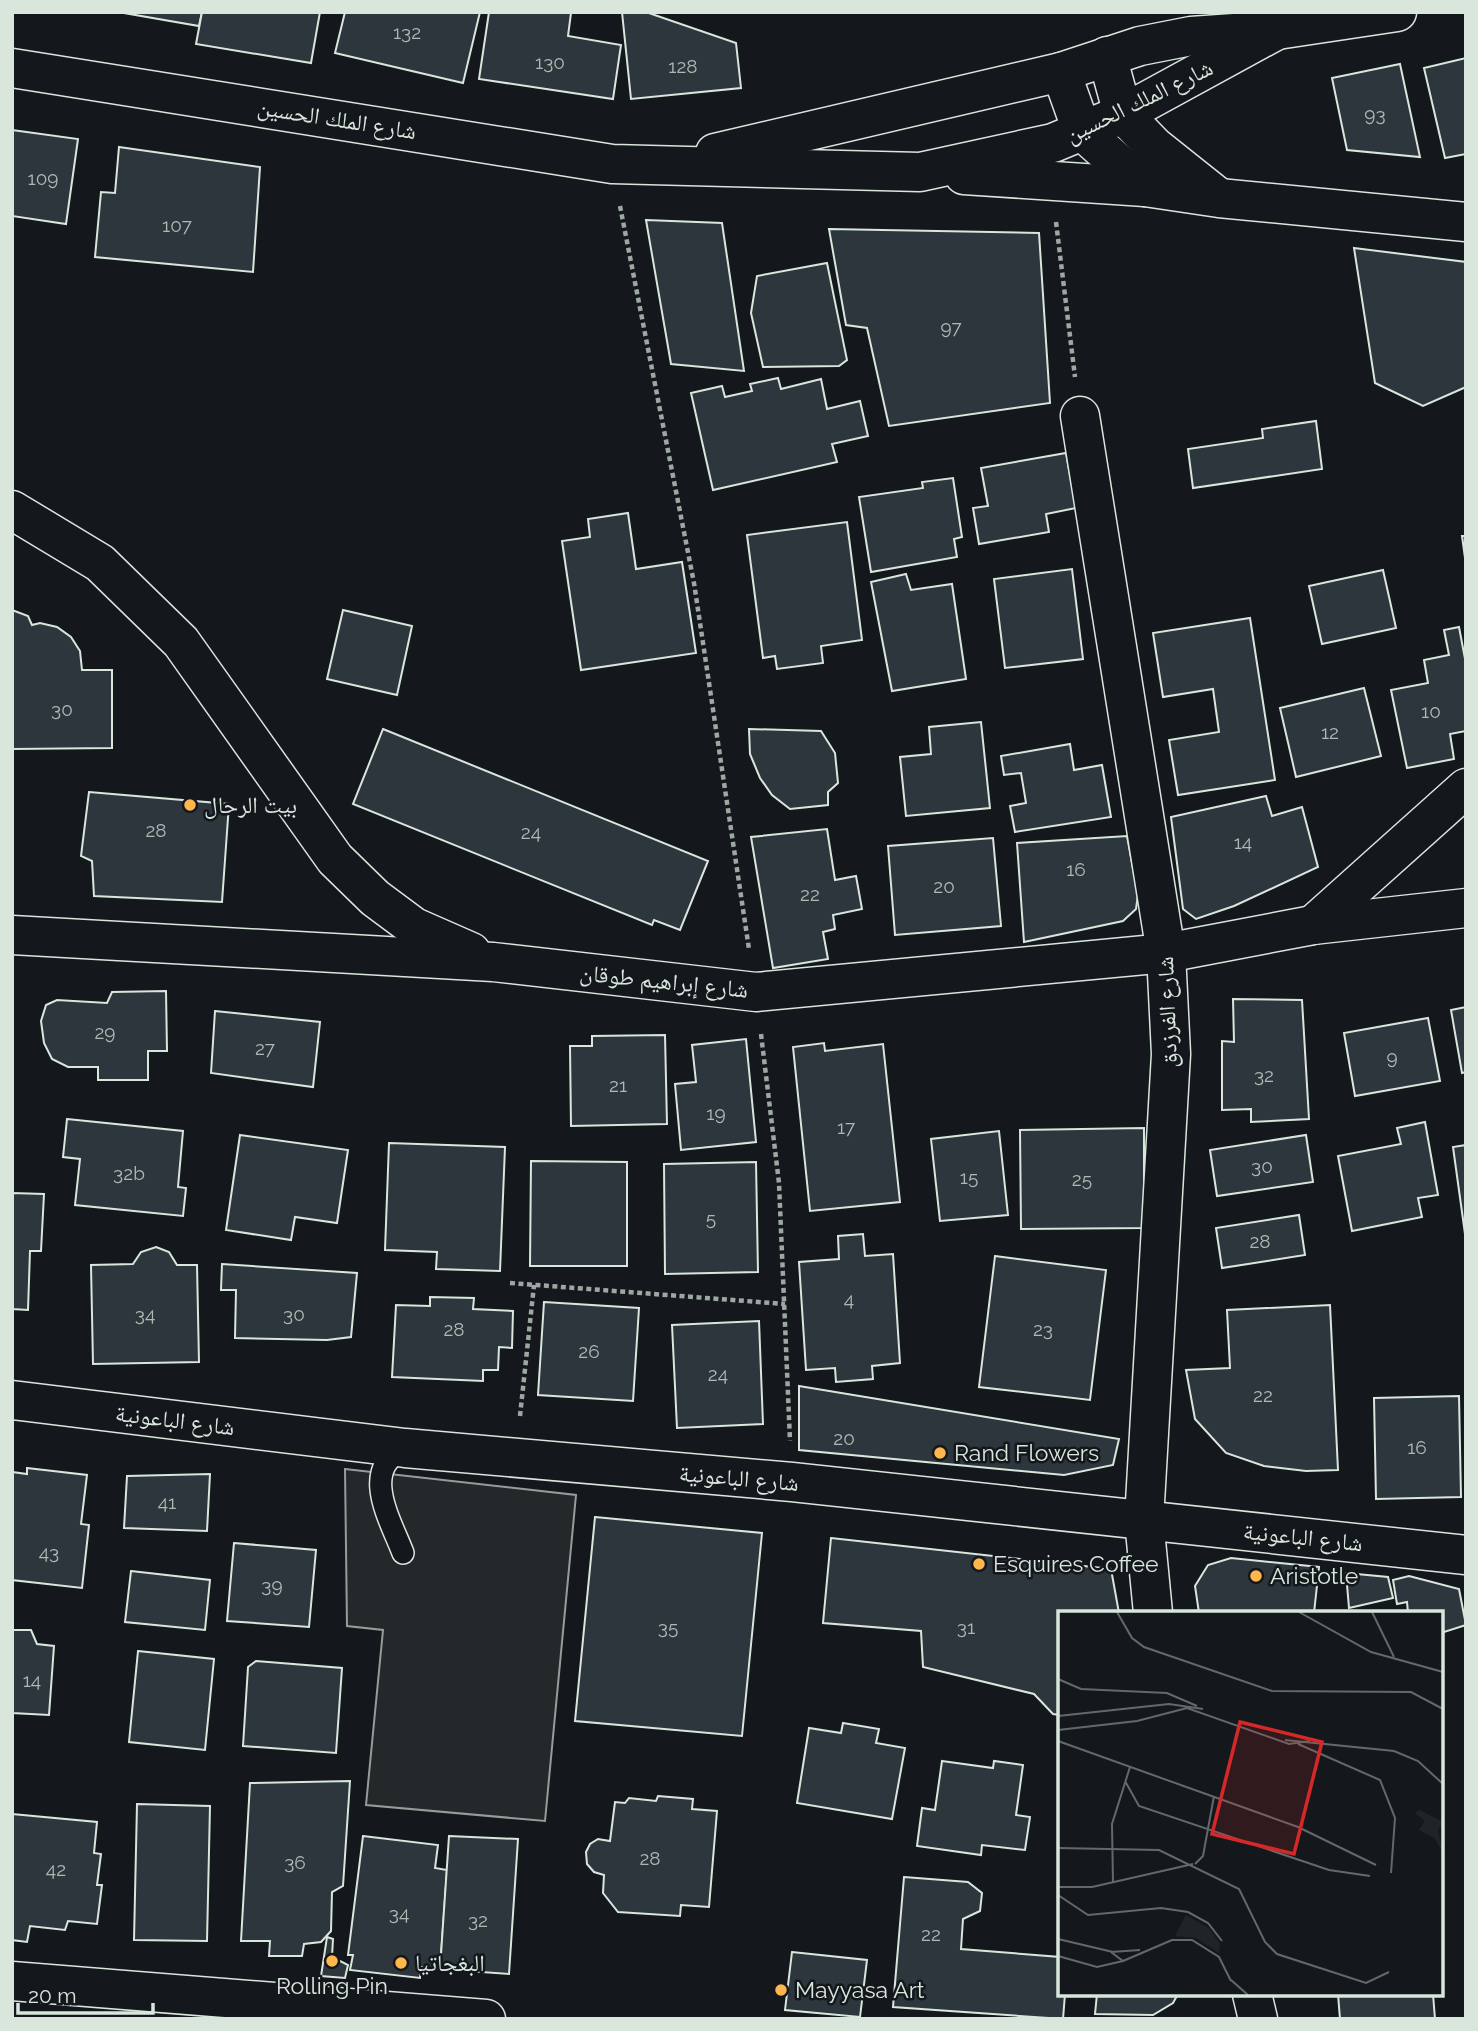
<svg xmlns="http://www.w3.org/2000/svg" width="1478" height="2031" viewBox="0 0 1478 2031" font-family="Raleway,'Noto Naskh Arabic',sans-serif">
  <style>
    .parking { fill: #24282b; stroke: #939e99; stroke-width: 2 }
    .building { fill: #2c363c; stroke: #d8e6dc; stroke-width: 2 }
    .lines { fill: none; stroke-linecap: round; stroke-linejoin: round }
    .service-casing { stroke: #d8e6dc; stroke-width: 24 }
    .minor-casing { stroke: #d8e6dc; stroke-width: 41 }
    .tertiary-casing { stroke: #d8e6dc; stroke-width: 41 }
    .secondary-casing { stroke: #d8e6dc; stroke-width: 41 }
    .path { stroke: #9da8a2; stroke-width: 4.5; stroke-dasharray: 5 3.5; stroke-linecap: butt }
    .service { stroke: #14181c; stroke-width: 21 }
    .minor { stroke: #14181c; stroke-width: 38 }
    .tertiary { stroke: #14181c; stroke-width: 38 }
    .secondary { stroke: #14181c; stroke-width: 38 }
    .poi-dot { fill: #ffb74d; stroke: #14181c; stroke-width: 2.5 }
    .labels { text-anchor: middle; stroke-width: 5; stroke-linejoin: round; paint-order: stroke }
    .number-label { font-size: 19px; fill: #adbab4 }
    .street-label { font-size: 23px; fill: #d8e6dc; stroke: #14181c }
    .poi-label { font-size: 23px; fill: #d8e6dc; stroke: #14181c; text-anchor: start }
    .inset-road { fill: none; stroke: #626a69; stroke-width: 2 }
    .view { fill: #d62828; fill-opacity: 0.15; stroke: #d62828; stroke-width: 3.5 }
    .inset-edge { fill: none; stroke: #d8e6dc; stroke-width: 3.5 }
  </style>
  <rect width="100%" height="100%" fill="#14181c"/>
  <!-- parking -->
  <polygon class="parking" points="345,1469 576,1495 545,1821 366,1805 383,1630 347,1626"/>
  <!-- building -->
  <g class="building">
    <polygon points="118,12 202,12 199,26"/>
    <polygon points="202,12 320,12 311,63 196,44"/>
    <polygon points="345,12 480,12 463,83 335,53"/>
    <polygon points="489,12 571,13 568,36 621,45 613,99 479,79"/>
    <polygon points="622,12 646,12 736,43 741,88 631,99"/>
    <polygon points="1466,58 1466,154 1445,158 1424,68"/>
    <polygon points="1400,64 1420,157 1347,150 1332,78"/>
    <polygon points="12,130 78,139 66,224 12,216"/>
    <polygon points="119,147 260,167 253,272 95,257 101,192 115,193"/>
    <polygon points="646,220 722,223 744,371 671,364"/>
    <polygon points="829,229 1039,233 1050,403 889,426 867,328 846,325"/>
    <polygon points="1354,248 1466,262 1466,387 1423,406 1375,383"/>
    <polygon points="827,263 847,360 839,366 763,367 751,313 757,276"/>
    <polygon points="778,378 781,389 821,379 827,409 860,401 868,436 832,444 837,462 713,490 691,393 722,386 725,397 752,391 750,384"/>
    <polygon points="1316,421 1322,469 1193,488 1188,449 1263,438 1262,429"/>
    <polygon points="1066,453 1076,508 1046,514 1049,532 979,544 973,508 988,506 981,468"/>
    <polygon points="953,478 962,537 954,539 957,557 871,572 859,497 923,488 922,482"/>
    <polygon points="628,513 636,569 682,562 696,653 581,670 562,541 590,537 588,519"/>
    <polygon points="847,522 862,640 821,646 823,663 777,669 775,656 763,658 747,535"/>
    <polygon points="1462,536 1466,536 1466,565"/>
    <polygon points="1072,569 1083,659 1005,668 994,579"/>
    <polygon points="1383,570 1396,628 1322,644 1309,586"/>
    <polygon points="906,574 911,590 952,584 966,679 892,691 871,582"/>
    <polygon points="12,610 28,616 32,625 40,623 57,627 71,637 80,651 82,670 112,670 112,748 12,749"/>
    <polygon points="343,610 412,626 397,695 327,679"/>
    <polygon points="1250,618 1275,780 1178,795 1169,740 1219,732 1213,689 1163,697 1153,633"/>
    <polygon points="1459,627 1466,664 1466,731 1450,734 1454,759 1407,768 1391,690 1428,683 1424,660 1449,655 1444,630"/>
    <polygon points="1364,688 1381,756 1296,777 1280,708"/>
    <polygon points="981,722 990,808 906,816 900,757 931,754 929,727"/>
    <polygon points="383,729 708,861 680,930 654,920 652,925 353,804"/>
    <polygon points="749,729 821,731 835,753 838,783 828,792 828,805 790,809 772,795 760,778 750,754"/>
    <polygon points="1070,744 1074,770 1102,765 1111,817 1015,832 1010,806 1026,803 1021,773 1004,775 1001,756"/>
    <polygon points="89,792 229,804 222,902 94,896 92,861 81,856"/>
    <polygon points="1266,796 1272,816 1302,807 1318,867 1234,906 1196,919 1183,909 1171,817"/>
    <polygon points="827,829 835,880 856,876 862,909 833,915 835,929 823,932 828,959 773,968 751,837"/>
    <polygon points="1127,836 1138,895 1136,909 1123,921 1024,942 1017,843"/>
    <polygon points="993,838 1001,926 895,935 888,846"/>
    <polygon points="166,991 167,1051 148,1051 148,1080 98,1080 98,1067 68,1067 52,1059 44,1043 41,1021 46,1005 57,1000 107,1003 112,992"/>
    <polygon points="1233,999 1302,1000 1309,1119 1251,1122 1251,1109 1222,1110 1222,1041 1234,1042"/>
    <polygon points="1466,1007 1466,1072 1462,1073 1451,1010"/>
    <polygon points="215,1011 320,1022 313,1087 211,1073"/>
    <polygon points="1428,1018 1440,1081 1355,1096 1344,1033"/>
    <polygon points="665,1035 667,1124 571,1126 570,1046 592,1046 592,1036"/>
    <polygon points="746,1039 756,1142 681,1150 675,1084 696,1082 692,1045"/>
    <polygon points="824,1043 825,1051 883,1044 900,1202 810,1211 793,1047"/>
    <polygon points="67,1119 183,1131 178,1187 186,1188 183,1216 75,1205 80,1159 63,1157"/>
    <polygon points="1425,1122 1438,1195 1418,1198 1422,1217 1352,1231 1338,1156 1401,1144 1397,1128"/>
    <polygon points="1144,1128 1144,1228 1021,1229 1020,1130"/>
    <polygon points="999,1131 1008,1215 940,1221 931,1139"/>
    <polygon points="240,1135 348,1150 337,1223 295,1217 291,1240 226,1230"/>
    <polygon points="1306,1135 1313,1182 1217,1196 1210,1150"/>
    <polygon points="389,1143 505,1147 500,1271 436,1269 437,1252 385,1250"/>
    <polygon points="1466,1145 1466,1241 1453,1147"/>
    <polygon points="531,1161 627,1162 627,1266 530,1266"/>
    <polygon points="756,1162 758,1272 665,1274 664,1164"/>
    <polygon points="12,1193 44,1194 41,1251 30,1251 28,1310 12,1309"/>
    <polygon points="1299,1215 1305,1255 1222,1268 1216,1228"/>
    <polygon points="863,1234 865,1256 893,1254 900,1363 872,1366 873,1379 836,1382 835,1368 806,1370 799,1262 839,1259 838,1236"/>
    <polygon points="156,1247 169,1252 177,1265 197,1265 199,1362 93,1364 91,1265 133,1264 141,1252"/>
    <polygon points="995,1256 1106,1270 1090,1400 979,1387"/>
    <polygon points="222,1264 357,1273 351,1337 327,1340 235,1338 236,1290 221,1290"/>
    <polygon points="430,1297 474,1298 473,1309 513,1311 512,1348 499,1347 498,1370 483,1370 483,1381 392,1377 396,1305 430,1306"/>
    <polygon points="544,1302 639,1308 633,1401 538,1395"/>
    <polygon points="1330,1305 1338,1470 1306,1471 1264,1466 1226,1453 1195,1419 1186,1370 1230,1368 1227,1310"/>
    <polygon points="759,1321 763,1424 677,1428 672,1325"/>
    <polygon points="799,1386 1119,1439 1113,1465 1064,1475 799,1450"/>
    <polygon points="1459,1396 1461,1497 1376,1499 1374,1398"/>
    <polygon points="27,1468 87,1475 81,1524 89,1525 82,1588 12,1580 12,1472 27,1474"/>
    <polygon points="210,1474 207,1531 124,1528 127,1476"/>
    <polygon points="595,1517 762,1533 742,1736 575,1721"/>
    <polygon points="831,1538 1111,1569 1119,1613 1060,1613 1060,1715 1053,1714 1034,1694 923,1667 921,1631 823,1623"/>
    <polygon points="234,1543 316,1550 309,1627 227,1621"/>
    <polygon points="1231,1558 1319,1567 1314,1613 1199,1613 1195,1586 1208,1565"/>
    <polygon points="131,1571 210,1580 205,1630 125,1622"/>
    <polygon points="1346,1573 1388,1577 1393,1598 1349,1608"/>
    <polygon points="1409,1576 1459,1589 1466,1625 1441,1633 1441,1613 1408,1613 1407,1602 1397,1604 1393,1580"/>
    <polygon points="12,1630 31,1630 37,1644 54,1646 49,1715 12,1713"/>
    <polygon points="138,1651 214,1659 205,1750 129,1742"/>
    <polygon points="256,1661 342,1668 336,1753 243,1746 248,1667"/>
    <polygon points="843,1723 879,1729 876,1743 905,1748 892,1819 797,1803 809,1728 841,1733"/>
    <polygon points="942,1761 993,1768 994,1761 1023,1765 1016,1815 1030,1817 1025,1850 982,1845 981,1855 917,1846 922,1808 935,1810"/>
    <polygon points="350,1781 343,1886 332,1892 331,1931 321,1942 304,1944 302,1956 269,1956 270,1941 241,1941 250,1783"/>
    <polygon points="658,1796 693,1799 692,1809 717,1811 709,1907 681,1905 680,1916 618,1912 603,1893 604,1875 594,1872 587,1864 586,1852 590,1844 598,1839 610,1841 615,1802 625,1803 629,1798 656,1801"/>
    <polygon points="137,1804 210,1806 207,1941 134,1940"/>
    <polygon points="12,1814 97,1822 94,1853 101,1854 97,1885 102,1885 97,1924 68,1921 65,1930 30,1926 27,1942 12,1940"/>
    <polygon points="363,1836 438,1845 435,1868 447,1870 440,1969 421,1967 420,1978 350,1970 353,1955 348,1955"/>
    <polygon points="449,1836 518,1839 509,1974 440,1969"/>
    <polygon points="904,1877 968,1882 982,1893 980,1911 963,1919 961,1949 1060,1957 1060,1994 1065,1994 1063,2019 893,2007"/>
    <polygon points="327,1937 333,1939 332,1957 348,1965 345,1978 321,1976"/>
    <polygon points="792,1952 867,1960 860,2017 785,2010"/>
    <polygon points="1097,1994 1178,1994 1173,2003 1153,2015 1095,2014"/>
    <polygon points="1338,1994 1433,1994 1435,2019 1340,2019"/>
  </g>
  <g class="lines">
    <defs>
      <path id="service" d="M403 1553C390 1519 359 1469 405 1448"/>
      <g id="minor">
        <polyline points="1080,416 1166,953 1171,1054 1144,1520 1153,1613"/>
        <polyline points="12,510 100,563 181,642 335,859 375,898 414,927 471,952"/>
        <polyline points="1313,925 1466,788"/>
        <polyline points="12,935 493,962 756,992 1166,953 1313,925 1466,908"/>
        <polyline points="1252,1994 1258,2019"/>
      </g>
      <g id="tertiary">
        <polyline points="1107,56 1123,114 1154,146 1218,197"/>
        <polyline points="1061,72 1082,131 1145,187 1219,198 1466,222"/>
        <polyline points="12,1400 405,1448 792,1482 1466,1555"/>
        <polyline points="12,1981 486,2019"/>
      </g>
      <g id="secondary">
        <polyline points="12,68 612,164 920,172 1053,143 1123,114 1277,30"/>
        <polyline points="715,153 1061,72 1140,46 1191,36 1277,30 1397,12"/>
        <polyline points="964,175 1145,187"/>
      </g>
    </defs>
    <!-- service casing -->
    <use href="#service" class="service-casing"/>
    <!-- minor casing -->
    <use href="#minor" class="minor-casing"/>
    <!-- tertiary casing -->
    <use href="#tertiary" class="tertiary-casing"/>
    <!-- secondary casing -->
    <use href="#secondary" class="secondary-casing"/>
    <!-- path -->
    <g class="path">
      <polyline points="620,206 694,583 749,949"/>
      <polyline points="1056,222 1075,377"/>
      <polyline points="761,1034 779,1183 790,1441"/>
      <polyline points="510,1283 785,1304"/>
      <polyline points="520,1416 534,1285"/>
    </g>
    <!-- service -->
    <use href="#service" class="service"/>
    <!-- minor -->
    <use href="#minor" class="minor"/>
    <!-- tertiary -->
    <use href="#tertiary" class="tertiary"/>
    <!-- secondary -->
    <use href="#secondary" class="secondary"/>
  </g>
  <!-- markers -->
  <g class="poi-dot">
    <circle cx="190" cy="805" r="7"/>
    <circle cx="940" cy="1453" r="7"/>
    <circle cx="979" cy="1564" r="7"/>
    <circle cx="1256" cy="1576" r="7"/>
    <circle cx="332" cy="1961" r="7"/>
    <circle cx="401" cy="1963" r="7"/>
    <circle cx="781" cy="1990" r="7"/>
  </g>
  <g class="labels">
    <!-- number labels -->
    <g class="number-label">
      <text x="407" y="39">132</text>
      <text x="550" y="69">130</text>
      <text x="683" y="73">128</text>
      <text x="1375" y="121">93</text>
      <text x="43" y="185">109</text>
      <text x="177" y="232">107</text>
      <text x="951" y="334">97</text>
      <text x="62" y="716">30</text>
      <text x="1431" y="718">10</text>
      <text x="1330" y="739">12</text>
      <text x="156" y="837">28</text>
      <text x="531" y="839">24</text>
      <text x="1243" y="849">14</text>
      <text x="1076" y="876">16</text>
      <text x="944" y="893">20</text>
      <text x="810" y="901">22</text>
      <text x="105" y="1039">29</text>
      <text x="265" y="1055">27</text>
      <text x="1392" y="1064">9</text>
      <text x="1264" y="1082">32</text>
      <text x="618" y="1092">21</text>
      <text x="716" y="1120">19</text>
      <text x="846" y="1134">17</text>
      <text x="1262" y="1173">30</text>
      <text x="129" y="1180">32b</text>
      <text x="969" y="1184">15</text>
      <text x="1082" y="1186">25</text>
      <text x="711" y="1225">5</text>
      <text x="1260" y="1248">28</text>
      <text x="849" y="1306">4</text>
      <text x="145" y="1321">34</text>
      <text x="294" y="1321">30</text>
      <text x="454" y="1336">28</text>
      <text x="1043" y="1336">23</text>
      <text x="589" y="1358">26</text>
      <text x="718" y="1381">24</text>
      <text x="1263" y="1402">22</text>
      <text x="844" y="1445">20</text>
      <text x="1417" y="1454">16</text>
      <text x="167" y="1509">41</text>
      <text x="49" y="1559">43</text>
      <text x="272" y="1592">39</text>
      <text x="668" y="1634">35</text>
      <text x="966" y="1634">31</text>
      <text x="32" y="1687">14</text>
      <text x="650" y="1865">28</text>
      <text x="295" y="1869">36</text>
      <text x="56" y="1876">42</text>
      <text x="399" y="1920">34</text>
      <text x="478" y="1927">32</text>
      <text x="931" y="1941">22</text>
    </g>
    <!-- street labels -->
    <g class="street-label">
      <text transform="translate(1139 101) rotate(-26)" y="8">شارع الملك الحسين</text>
      <text transform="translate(337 119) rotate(9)" y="8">شارع الملك الحسين</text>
      <text transform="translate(664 981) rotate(6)" y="8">شارع إبراهيم طوقان</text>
      <text transform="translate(1167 1012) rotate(-92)" y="8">شارع الفرزدق</text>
      <text transform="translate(175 1420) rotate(7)" y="8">شارع الباعونية</text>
      <text transform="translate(739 1478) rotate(5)" y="8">شارع الباعونية</text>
      <text transform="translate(1303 1537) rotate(6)" y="8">شارع الباعونية</text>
    </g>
    <!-- poi labels -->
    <g class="poi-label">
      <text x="204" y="813">بيت الرحال</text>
      <text x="954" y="1461">Rand Flowers</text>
      <text x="993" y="1572">Esquires Coffee</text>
      <text x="1270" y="1584">Aristotle</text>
      <text x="415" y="1971">البغجاتيا</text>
      <text x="332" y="1994" text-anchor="middle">Rolling Pin</text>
      <text x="795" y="1998">Mayyasa Art</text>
    </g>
  </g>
  <!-- overview -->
  <g transform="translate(1058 1611)">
    <rect width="385" height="385" fill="#14181c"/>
    <path d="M362 199 385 211 380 220 385 241 376 227 361 219 367 210 357 202Z" fill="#202428"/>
    <path d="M128 304 151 317 162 333 161 342 138 327 117 325Z" fill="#202428"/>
    <path class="inset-road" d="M59 1 74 27 86 36 214 80 353 81 385 98M241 1 313 41 385 61M314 1 336 46M0 68 23 78 109 82 139 95M0 105 111 93 145 98M0 119 79 110 129 97 231 133 252 130M227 129 336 140 360 150 385 173M0 130 240 216 318 254M240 133 322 169 337 207 333 262M67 170 81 195 271 259 312 265M0 237 101 239 181 278 207 331 219 343 308 372 331 361M137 253 145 245 156 185M55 272 54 213 72 156M0 276H34L135 253M0 284 30 304 103 297 130 301 150 312 164 330M0 328 55 341M53 341 65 350 114 329H134L161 346 173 370M53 341 82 339M0 345 39 356 65 350M173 369 190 384"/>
    <path class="view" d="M182 111 264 131 236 243 154 223Z"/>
    <rect width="385" height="385" class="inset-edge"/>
  </g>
  <!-- border -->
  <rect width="1478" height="2031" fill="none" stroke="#d8e6dc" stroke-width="28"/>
  <!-- scale -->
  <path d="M18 2003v10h135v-10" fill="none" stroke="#d8e6dc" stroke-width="3.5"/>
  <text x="28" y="2003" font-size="21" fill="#d8e6dc" stroke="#14181c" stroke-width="5" paint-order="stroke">20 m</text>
</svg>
